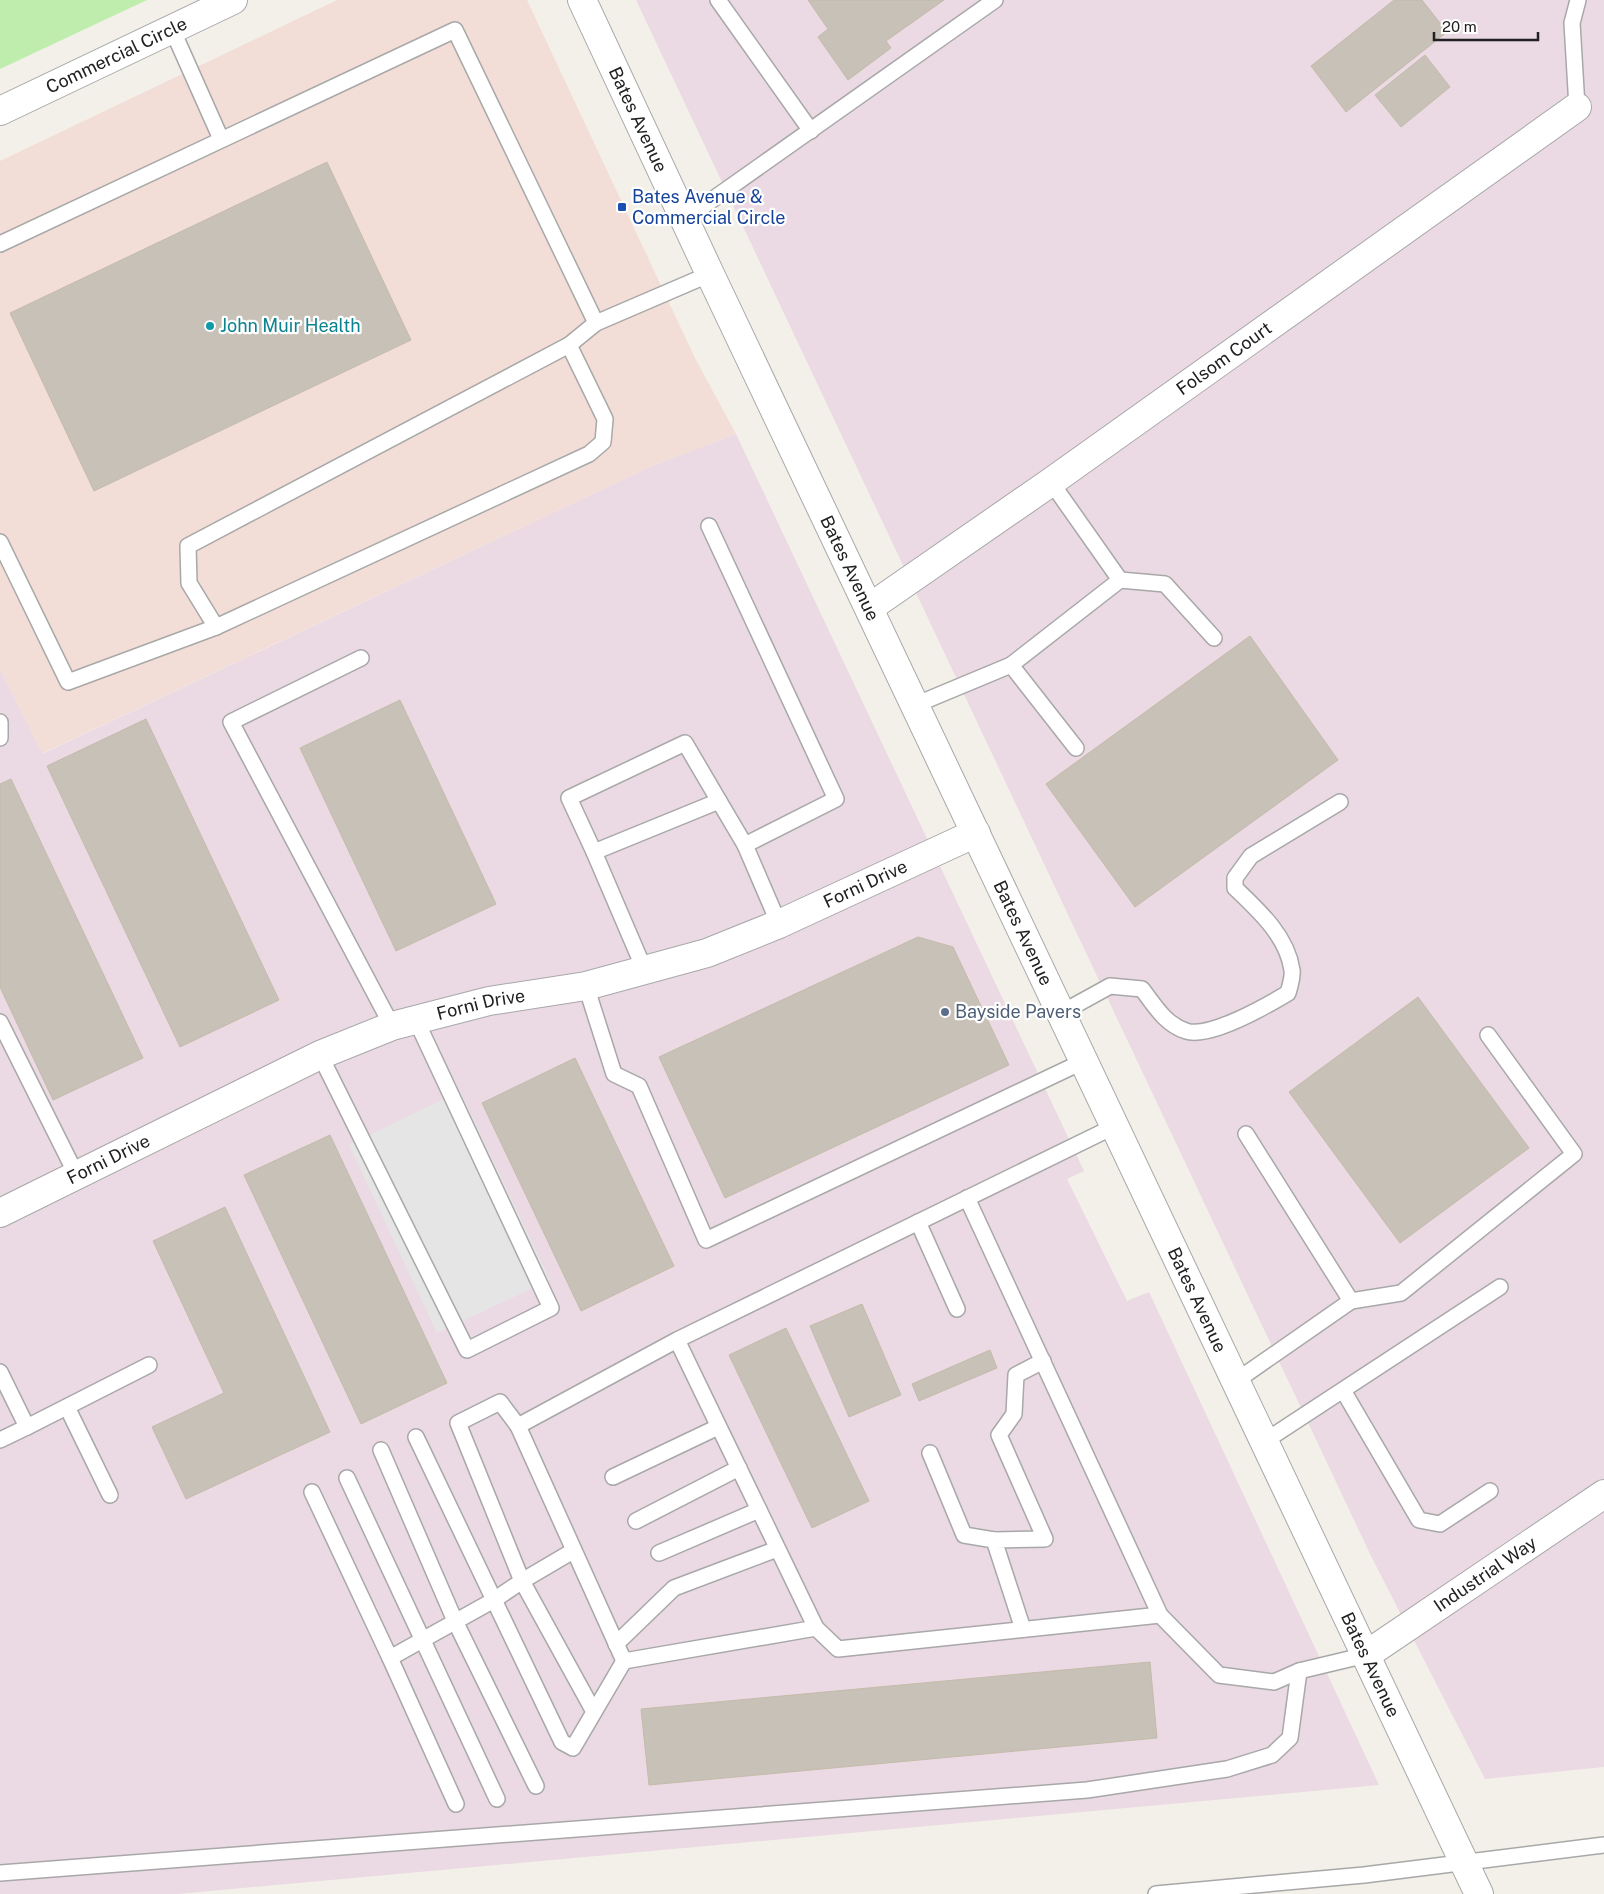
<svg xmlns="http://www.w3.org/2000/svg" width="1604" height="1894" viewBox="0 0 1604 1894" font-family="'Public Sans',sans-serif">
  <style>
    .commercial { fill: #f3ded7 }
    .industrial { fill: #ebd9e4 }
    .grass { fill: #bfedad }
    .parking { fill: #e5e5e5 }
    .building { fill: #c7c1b7; stroke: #c4bba9 }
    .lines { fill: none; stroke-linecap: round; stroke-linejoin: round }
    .service-casing { stroke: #a8a8a8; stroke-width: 18 }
    .minor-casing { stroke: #a8a8a8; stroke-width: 30 }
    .tertiary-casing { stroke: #a8a8a8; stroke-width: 30 }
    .service { stroke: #fff; stroke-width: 15 }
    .minor { stroke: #fff; stroke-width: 28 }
    .tertiary { stroke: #fff; stroke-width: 28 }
    .transit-dot { fill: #1a4fb4; stroke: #fff; stroke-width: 2 }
    .culture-dot { fill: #0f9aa8; stroke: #fff; stroke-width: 2 }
    .service-dot { fill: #5c6f8a; stroke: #fff; stroke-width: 2 }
    .labels { text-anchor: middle; stroke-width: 4.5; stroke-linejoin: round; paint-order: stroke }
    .street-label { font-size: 18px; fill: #212121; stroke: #fff }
    .transit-label { font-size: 18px; fill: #164399; stroke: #fff; text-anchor: start }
    .culture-label { font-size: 18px; fill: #0d838f; stroke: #fff; text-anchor: start }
    .service-label { font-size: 18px; fill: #4e5e75; stroke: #fff; text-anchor: start }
  </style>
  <rect width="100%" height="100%" fill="#f2f0e8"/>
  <!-- commercial -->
  <polygon class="commercial" points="337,0 527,0 695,358 736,434 652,466 41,754 0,669 0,161"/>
  <!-- industrial -->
  <g class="industrial">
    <polygon points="636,0 1604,0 1604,1767 1485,1779 1371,1556"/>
    <polygon points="736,434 1084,1171 1067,1179 1127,1301 1149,1292 1379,1785 177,1894 0,1894 0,669 42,754 652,466"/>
  </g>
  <!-- grass -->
  <polygon class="grass" points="0,0 147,0 0,69"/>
  <!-- parking -->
  <polygon class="parking" points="460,1091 550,1280 437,1333 349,1145"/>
  <!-- building -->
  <g class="building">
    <polygon points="808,0 944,0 886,41 891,48 848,80 818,37 828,29"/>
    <polygon points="1394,0 1422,0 1447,32 1346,112 1311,66"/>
    <polygon points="1425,55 1450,87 1401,127 1375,95"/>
    <polygon points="327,162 411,340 94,491 10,313"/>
    <polygon points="1250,636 1338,760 1135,907 1046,784"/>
    <polygon points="400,700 496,904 396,951 300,748"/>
    <polygon points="146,719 279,1000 180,1047 47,766"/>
    <polygon points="11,779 143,1058 53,1100 0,987 0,784"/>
    <polygon points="918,937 953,947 1009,1065 725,1198 659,1057"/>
    <polygon points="1418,997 1529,1148 1400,1243 1289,1092"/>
    <polygon points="575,1058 674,1266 581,1311 482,1103"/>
    <polygon points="330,1135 447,1383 361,1424 244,1175"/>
    <polygon points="225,1207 330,1432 186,1499 152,1427 224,1393 153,1241"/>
    <polygon points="862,1304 901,1395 849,1417 810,1326"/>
    <polygon points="786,1328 869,1501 812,1528 729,1355"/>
    <polygon points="990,1350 997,1368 919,1401 912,1384"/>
    <polygon points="1150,1662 1157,1738 649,1785 641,1709"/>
  </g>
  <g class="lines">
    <defs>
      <g id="service">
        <polyline points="718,0 811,131"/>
        <polyline points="172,29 221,139"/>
        <polyline points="1577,107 1572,23 1578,0"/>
        <polyline points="685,219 995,0"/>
        <polyline points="0,244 455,30 596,323"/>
        <polyline points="709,526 836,799 745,845 779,924"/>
        <polyline points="0,542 68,682 216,627 589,454 603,442 605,419 569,345"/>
        <polyline points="1120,580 1165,584 1214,638"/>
        <polyline points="216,627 189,583 188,546 569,345 596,323 710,274"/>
        <polyline points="361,658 231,722 392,1026"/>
        <polyline points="1011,665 1120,580 1051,482"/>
        <polyline points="915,705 1011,665 1076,748"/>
        <polyline points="0,722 0,738"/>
        <polyline points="594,852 569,798 685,743 719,801"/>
        <polyline points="645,971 594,852 719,801 745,845"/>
        <polyline points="586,986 614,1074 639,1086 706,1240 1084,1061"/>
        <path d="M1061 1013 1110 986 1142 989C1155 1006 1165 1024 1186 1031 1209 1039 1268 1005 1288 993 1290 986 1293 977 1292 970 1287 936 1259 911 1235 888V878L1251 856 1340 802"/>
        <polyline points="0,1022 77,1176"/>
        <polyline points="320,1055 467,1350 551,1308 416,1020"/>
        <polyline points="918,1222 957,1309"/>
        <polyline points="1351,1301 1401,1293 1574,1154 1488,1035"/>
        <polyline points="677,1340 816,1628 624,1661 518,1426 677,1340 1115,1126"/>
        <polyline points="0,1372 27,1427 0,1440"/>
        <polyline points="1236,1381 1351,1301 1246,1134"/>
        <polyline points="1344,1392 1419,1520 1440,1524 1490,1491"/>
        <polyline points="67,1407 110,1495"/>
        <polyline points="27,1427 149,1365"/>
        <polyline points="416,1437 562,1742 573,1748 624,1661"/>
        <polyline points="1265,1441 1500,1287"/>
        <polyline points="381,1450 455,1621 536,1786"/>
        <polyline points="930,1453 964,1535 994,1540"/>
        <polyline points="613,1477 718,1427"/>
        <polyline points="347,1478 497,1799"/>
        <polyline points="312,1492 390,1658 494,1600 522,1581 458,1423 500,1402 518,1426"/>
        <polyline points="636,1521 739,1468"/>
        <polyline points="573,1551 522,1581 594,1712"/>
        <polyline points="659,1553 759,1510"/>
        <polyline points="1160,1615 1219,1675 1274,1682 1299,1671 1366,1655"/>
        <polyline points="816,1628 838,1649 1160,1615 967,1198"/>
        <polyline points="1023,1629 994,1540 1045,1539 999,1435 1014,1414 1016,1375 1043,1361"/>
        <polyline points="616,1644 674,1588 777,1549"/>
        <polyline points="390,1658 456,1804"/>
        <polyline points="0,1873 1087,1790 1227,1769 1272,1755 1290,1738 1299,1671"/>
        <polyline points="1156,1894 1364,1875 1604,1845"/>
      </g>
      <g id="minor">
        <path id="s1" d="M0 111 233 0"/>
        <path id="s2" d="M869 608 1051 482 1577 107"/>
        <path id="s3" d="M0 1213 320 1055 392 1026 489 1001 586 986 707 953 779 924 976 833"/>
        <path id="s4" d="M1366 1655 1604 1494"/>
      </g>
      <g id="tertiary">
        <path id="s5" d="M582 0 710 274 1479 1894"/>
      </g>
    </defs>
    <!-- service casing -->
    <use href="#service" class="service-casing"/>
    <!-- minor casing -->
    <use href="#minor" class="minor-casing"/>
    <!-- tertiary casing -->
    <use href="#tertiary" class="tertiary-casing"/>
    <!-- service -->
    <use href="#service" class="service"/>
    <!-- minor -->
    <use href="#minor" class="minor"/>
    <!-- tertiary -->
    <use href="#tertiary" class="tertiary"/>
  </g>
  <!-- markers -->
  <rect class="transit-dot" x="617" y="202" width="10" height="10" rx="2.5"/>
  <circle class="culture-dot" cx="210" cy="326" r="5"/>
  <circle class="service-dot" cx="945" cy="1012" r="5"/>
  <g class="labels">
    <!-- street labels -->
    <g class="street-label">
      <text dy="6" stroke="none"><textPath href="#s1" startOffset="129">Commercial Circle</textPath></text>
      <text dy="6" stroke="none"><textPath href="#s5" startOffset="132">Bates Avenue</textPath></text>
      <text dy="6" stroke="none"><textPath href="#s2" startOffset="434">Folsom Court</textPath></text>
      <text dy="6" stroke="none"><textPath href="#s5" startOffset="628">Bates Avenue</textPath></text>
      <text dy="6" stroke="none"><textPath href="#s3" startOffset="931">Forni Drive</textPath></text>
      <text dy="6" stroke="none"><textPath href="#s5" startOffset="1032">Bates Avenue</textPath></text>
      <text dy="6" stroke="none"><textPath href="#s3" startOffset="526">Forni Drive</textPath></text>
      <text dy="6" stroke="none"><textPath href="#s3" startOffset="121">Forni Drive</textPath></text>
      <text dy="6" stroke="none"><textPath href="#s5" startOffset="1438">Bates Avenue</textPath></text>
      <text dy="6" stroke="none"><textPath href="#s4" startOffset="144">Industrial Way</textPath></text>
      <text dy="6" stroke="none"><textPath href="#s5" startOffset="1842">Bates Avenue</textPath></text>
    </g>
    <!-- transit labels -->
    <g class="transit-label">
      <text x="632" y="203">Bates Avenue &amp;<tspan x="632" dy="21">Commercial Circle</tspan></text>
    </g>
    <!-- culture labels -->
    <g class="culture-label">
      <text x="220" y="332">John Muir Health</text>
    </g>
    <!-- service labels -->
    <g class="service-label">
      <text x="955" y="1018">Bayside Pavers</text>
    </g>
  </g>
  <!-- scale -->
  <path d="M1434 32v8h104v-8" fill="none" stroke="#212121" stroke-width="2.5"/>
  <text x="1442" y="32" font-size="15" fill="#212121" stroke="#ffffff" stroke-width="4" paint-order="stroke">20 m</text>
</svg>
